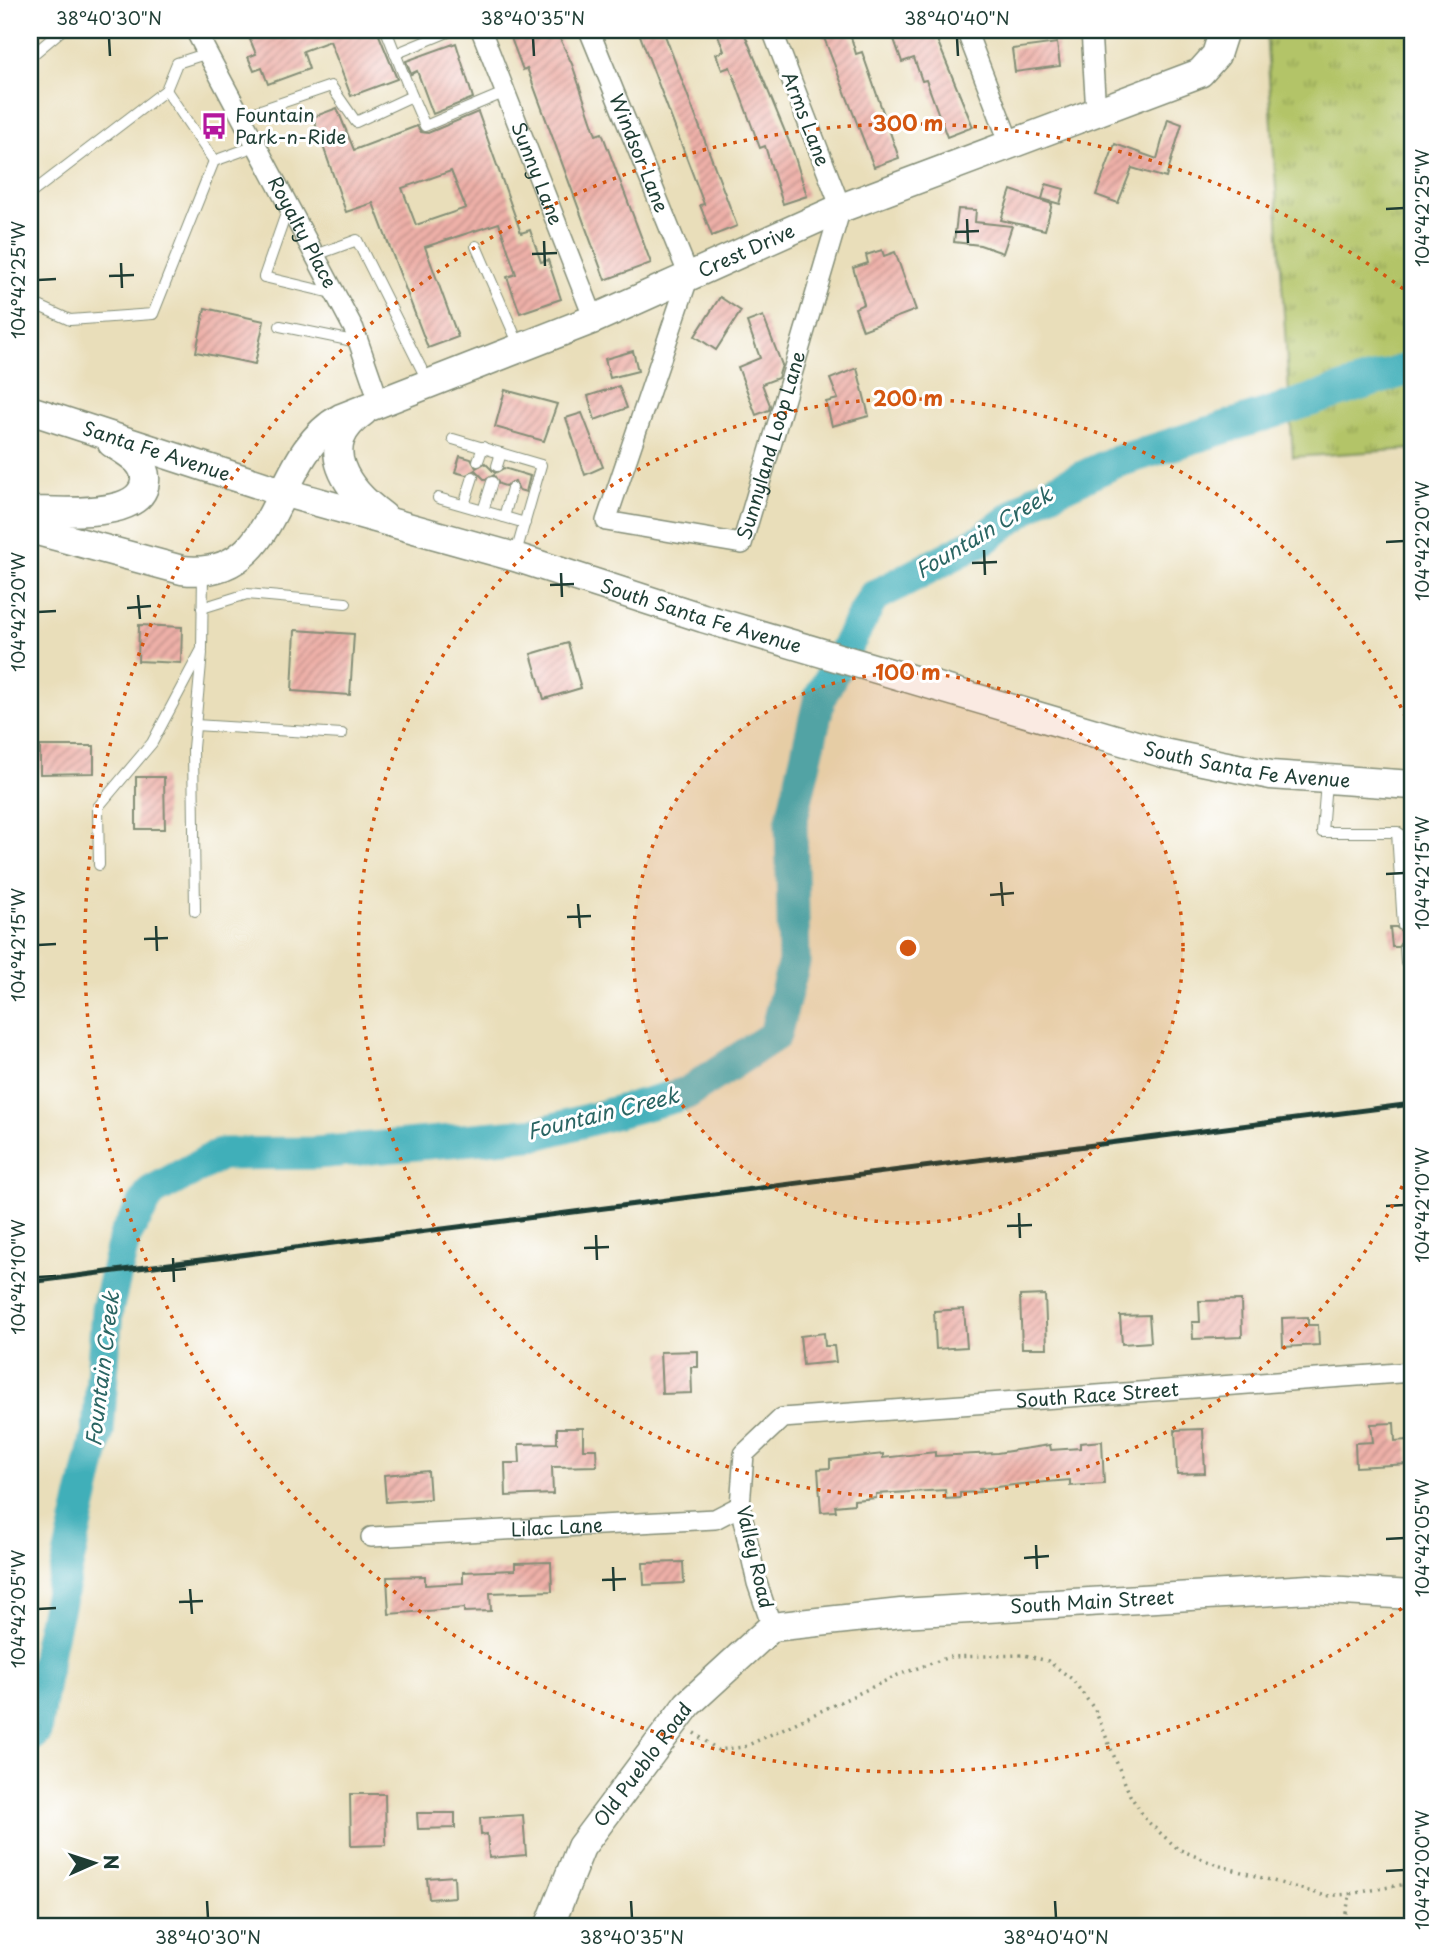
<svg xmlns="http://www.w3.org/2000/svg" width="1442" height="1957" viewBox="0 0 1442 1957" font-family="'Playpen Sans',sans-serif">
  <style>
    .park { fill: url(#park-tufts); stroke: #69804e; stroke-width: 2 }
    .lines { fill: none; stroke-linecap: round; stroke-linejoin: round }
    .river { stroke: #3fafb9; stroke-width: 33 }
    .building { fill: url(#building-hatch); fill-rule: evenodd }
    .lane-casing { stroke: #848e77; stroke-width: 12 }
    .street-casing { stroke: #848e77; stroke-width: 22 }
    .secondary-casing { stroke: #848e77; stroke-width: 31 }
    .path { stroke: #848e77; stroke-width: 3.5; stroke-dasharray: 2 5; stroke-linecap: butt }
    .lane { stroke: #fff; stroke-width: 10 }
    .street { stroke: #fff; stroke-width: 19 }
    .secondary { stroke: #fff; stroke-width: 28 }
    .rail { stroke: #1f3d34; stroke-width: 5 }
    .ticks { fill: none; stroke: #1f3d34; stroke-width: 2.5 }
    .ring { fill: none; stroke: #d45610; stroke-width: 3.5; stroke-dasharray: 3.5 7 }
    .labels { text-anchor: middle; stroke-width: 6; stroke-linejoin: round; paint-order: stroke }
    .poi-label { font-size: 19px; fill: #1f3d34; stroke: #fff; text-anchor: start }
    .street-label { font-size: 19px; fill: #1f3d34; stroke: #fff }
    .water-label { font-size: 21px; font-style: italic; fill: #2a6563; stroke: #fff }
    .centre { fill: #d45610; stroke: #fff; stroke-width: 3.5 }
    .ring-label { font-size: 21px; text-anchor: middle; font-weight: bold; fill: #d45610; stroke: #fff; stroke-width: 6; stroke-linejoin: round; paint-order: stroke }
    .neatline { fill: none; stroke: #1f3d34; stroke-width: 2.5 }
    .ticks-label { font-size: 18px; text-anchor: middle; fill: #1f3d34 }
  </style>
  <defs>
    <pattern id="park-tufts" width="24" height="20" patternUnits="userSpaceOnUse" patternTransform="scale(1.75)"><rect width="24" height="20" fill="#b3c467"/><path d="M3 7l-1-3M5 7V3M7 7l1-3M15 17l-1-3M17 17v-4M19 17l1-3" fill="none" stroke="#91a056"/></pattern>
    <pattern id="building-hatch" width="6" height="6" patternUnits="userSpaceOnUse" patternTransform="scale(1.75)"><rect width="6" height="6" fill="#eeb0a8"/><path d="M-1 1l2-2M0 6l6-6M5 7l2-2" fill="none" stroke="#c0908a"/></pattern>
  </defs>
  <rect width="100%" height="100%" fill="#fff"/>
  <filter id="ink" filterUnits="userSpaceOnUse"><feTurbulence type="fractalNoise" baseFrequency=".0143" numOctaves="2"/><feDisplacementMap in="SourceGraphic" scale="14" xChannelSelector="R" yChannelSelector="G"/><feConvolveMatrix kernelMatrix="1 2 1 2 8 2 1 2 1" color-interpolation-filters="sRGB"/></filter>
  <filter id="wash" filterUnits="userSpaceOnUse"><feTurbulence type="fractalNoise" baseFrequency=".00686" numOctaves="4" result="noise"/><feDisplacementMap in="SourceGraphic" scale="28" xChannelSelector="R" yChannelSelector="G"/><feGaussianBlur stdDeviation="1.57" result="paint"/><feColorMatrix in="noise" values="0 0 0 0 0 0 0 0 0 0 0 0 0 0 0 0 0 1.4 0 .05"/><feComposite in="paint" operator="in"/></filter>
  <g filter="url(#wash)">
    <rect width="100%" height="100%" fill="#e9deba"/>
    <!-- park -->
    <polygon class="park" points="1266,30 1412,30 1412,449 1293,457"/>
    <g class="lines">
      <!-- river -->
      <polyline class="river" points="30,1736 35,1732 49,1645 98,1431 107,1310 125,1236 151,1192 221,1154 316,1153 540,1133 687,1093 775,1035 794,962 791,823 820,697 873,597 985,538 1040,497 1113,463 1412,368"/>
    </g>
    <g id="blocks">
      <!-- building -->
      <g class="building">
        <polygon points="268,30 377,30 397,79 351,96 330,41 303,51 309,69 268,84 262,68 254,71 248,57 256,54 249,37"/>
        <polygon points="508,30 556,30 572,64 596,135 602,133 651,263 605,280 527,68 523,70"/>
        <polygon points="638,30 663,30 737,226 712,236 700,205 704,204"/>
        <polygon points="716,30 743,30 793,151 807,196 783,204 765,146 760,148 730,67 722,70 716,54 724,51"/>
        <polygon points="821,30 849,30 856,54 862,52 899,158 874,167"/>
        <polygon points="919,30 933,30 973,127 947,137 926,80 922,81 914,58 902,62 894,39"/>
        <polygon points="456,43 473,98 433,114 417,71 411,74 406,61"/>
        <polygon points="1057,43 1060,66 1015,72 1012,49"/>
        <path d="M337 108 354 150 417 126 421 132 428 133 478 112 521 233 530 230 541 262 548 260 561 299 520 313 507 277 516 274 499 223 425 247 458 337 428 348 373 203 346 212 313 117ZM451 171 466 208 416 225 402 188Z"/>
        <polygon points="1168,119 1182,124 1166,178 1132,168 1118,203 1096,195 1115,144 1157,159"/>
        <polygon points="1046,184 1064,189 1060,204 1042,199"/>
        <polygon points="1011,190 1052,204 1045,230 1001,220"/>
        <polygon points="958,209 976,210 975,222 1012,226 1003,253 980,245 954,242"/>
        <polygon points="882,250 884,256 895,252 916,310 863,330 855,308 864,304 853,268 868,263 866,255"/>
        <polygon points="720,297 741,311 716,350 695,336"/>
        <polygon points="205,308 264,321 255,364 196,352"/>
        <polygon points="763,316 782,365 778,378 762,384 770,405 769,410 756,415 738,367 760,358 747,322"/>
        <polygon points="633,351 638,371 610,378 605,359"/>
        <polygon points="857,368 869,416 832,426 826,402 838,399 830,379"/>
        <polygon points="619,386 627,408 595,420 588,396"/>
        <polygon points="505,390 557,404 544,441 495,427"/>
        <polygon points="582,413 603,467 585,475 566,418"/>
        <polygon points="460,456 471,459 476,468 485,463 495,473 504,468 530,476 526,492 519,490 515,481 505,486 499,484 494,475 485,480 475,470 466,475 455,472"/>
        <polygon points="139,625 182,627 181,663 138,661"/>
        <polygon points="295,630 354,634 350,695 292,691"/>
        <polygon points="568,643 581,688 544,699 531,654"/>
        <polygon points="40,746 94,746 94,773 40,774"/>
        <polygon points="136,777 164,777 165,829 136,829"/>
        <polygon points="1410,925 1412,925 1412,945 1404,939 1398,947 1392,947 1390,927 1396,927 1404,933"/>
        <polygon points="1045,1295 1047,1348 1022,1348 1020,1296"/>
        <polygon points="1241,1300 1242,1337 1193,1339 1192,1322 1200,1322 1199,1301"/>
        <polygon points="964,1309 967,1347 936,1349 934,1311"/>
        <polygon points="1149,1315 1151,1342 1122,1344 1120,1316"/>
        <polygon points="1308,1317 1308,1325 1318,1325 1319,1345 1283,1347 1282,1318"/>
        <polygon points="824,1333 825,1346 834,1346 836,1362 803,1365 800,1336"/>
        <polygon points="698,1351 698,1367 691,1367 692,1393 662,1394 660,1352"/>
        <polygon points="1394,1423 1395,1441 1407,1440 1409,1464 1356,1467 1355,1443 1373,1442 1371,1424"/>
        <polygon points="557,1428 583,1428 583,1449 596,1449 597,1466 552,1467 553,1494 506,1496 505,1463 520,1463 519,1444 557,1443"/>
        <polygon points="1203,1429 1205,1473 1177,1474 1175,1430"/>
        <polygon points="1102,1441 1104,1484 1070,1486 1070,1480 1022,1484 979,1489 980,1492 960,1493 960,1498 946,1499 945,1490 876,1494 876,1498 854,1500 854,1504 835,1506 836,1511 821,1512 818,1469 830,1468 830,1460 883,1454 883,1458 935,1452 935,1456 997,1453 1050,1445 1051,1450 1080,1448 1080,1443"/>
        <polygon points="428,1471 430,1499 386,1502 384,1475"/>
        <polygon points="551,1562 552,1591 490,1593 491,1611 464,1612 464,1608 389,1614 387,1577 425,1576 425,1585 463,1583 463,1572 515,1570 515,1563"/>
        <polygon points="683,1562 684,1583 644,1585 643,1563"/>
        <polygon points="350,1794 385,1794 386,1845 351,1846"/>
        <polygon points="417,1813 455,1813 455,1828 418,1829"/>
        <polygon points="523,1815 526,1855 489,1858 487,1834 481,1835 480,1818"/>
        <polygon points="454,1876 455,1897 429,1899 427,1878"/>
      </g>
    </g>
  </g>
  <g filter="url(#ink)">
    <use href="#blocks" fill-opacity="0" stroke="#848e77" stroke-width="2"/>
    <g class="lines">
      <defs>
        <g id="lane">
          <polyline points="386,30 412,96"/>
          <polyline points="395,54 453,30"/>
          <polyline points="30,57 62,30"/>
          <polyline points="166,90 214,161"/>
          <polyline points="243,116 331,86 356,122 412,96 425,126 506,92"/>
          <polyline points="30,194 166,90 177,63 208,53"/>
          <polyline points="288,208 264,277 336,294"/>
          <polyline points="476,246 519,345"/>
          <polyline points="316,255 357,240 428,382"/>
          <polyline points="30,302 70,320 153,314 214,161 258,145"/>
          <polyline points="280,326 358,342"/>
          <polyline points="453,439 541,465 516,553"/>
          <polyline points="478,461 483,447"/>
          <polyline points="497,466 501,453"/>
          <polyline points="438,498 525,523"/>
          <polyline points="464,505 473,477"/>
          <polyline points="483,511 492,482"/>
          <polyline points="504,517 512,488"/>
          <polyline points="202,608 247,594 346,603"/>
          <polyline points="195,725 342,734"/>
          <polyline points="1326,782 1322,832 1397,832 1412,841"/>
          <polyline points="1397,832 1403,926"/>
          <polyline points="99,865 98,807 152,743 202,649 203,573"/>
          <polyline points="195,911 193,748 202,653"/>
          <polyline points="1405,946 1406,963 1412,962"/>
        </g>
        <g id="street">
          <path id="s1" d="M195 30 354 329 379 401"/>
          <path id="s2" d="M481 30 594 319"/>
          <path id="s3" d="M589 30 689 276 606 521 742 544 841 208 772 30"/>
          <polyline points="966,30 1010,144"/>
          <polyline points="1091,30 1096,113"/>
          <path id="s4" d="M371 1537 715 1519 740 1506"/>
          <path id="s5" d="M772 1627 757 1583 740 1506 744 1454 782 1418 1412 1372"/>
        </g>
        <g id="secondary">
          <path id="s6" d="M30 410 282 492 515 557 703 618 1163 753 1271 775 1412 785"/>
          <path d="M363 412C314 446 347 490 383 516"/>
          <path d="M30 511C58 511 142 520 145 481 147 462 126 452 112 443"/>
          <path id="s7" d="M30 529 182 570C284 582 270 456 341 418L594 319 841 208 1200 73 1216 55 1224 30"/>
          <path id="s8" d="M549 1927 581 1847 688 1704 772 1627 901 1613 1309 1589 1412 1595"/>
        </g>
      </defs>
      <!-- lane casing -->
      <use href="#lane" class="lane-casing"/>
      <!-- street casing -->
      <use href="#street" class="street-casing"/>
      <!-- secondary casing -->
      <use href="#secondary" class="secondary-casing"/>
      <!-- path -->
      <g class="path">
        <polyline points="694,1733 718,1750 744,1747 898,1675 949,1657 1024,1655 1048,1661 1072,1679 1095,1710 1130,1795 1146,1820 1178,1849 1217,1865 1326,1896 1350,1894"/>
        <polyline points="1343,1927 1350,1894 1412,1883"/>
      </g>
      <!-- lane -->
      <use href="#lane" class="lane"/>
      <!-- street -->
      <use href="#street" class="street"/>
      <!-- secondary -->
      <use href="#secondary" class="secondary"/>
      <!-- rail -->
      <polyline class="rail" points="30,1282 1412,1104"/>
    </g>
  </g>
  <!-- ticks -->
  <path class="ticks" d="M109 38 110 56M533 38 534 56M957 38 958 56M1386 209 1404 208M967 219 968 243M955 232 979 231M544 241 545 266M532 254 557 253M121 263 122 288M109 276 134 275M38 280 56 279M1386 542 1404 541M984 550 985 575M972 563 997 562M561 573 562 597M550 585 574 584M138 595 140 619M127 608 151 606M38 612 56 611M1386 874 1404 873M1001 882 1003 906M990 895 1014 893M578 904 580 928M567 917 591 916M156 926 157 951M144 939 168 938M38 945 56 944M1386 1206 1404 1205M1019 1213 1020 1238M1007 1226 1032 1225M596 1235 597 1260M584 1248 609 1247M173 1258 174 1282M161 1271 186 1269M38 1277 56 1276M1386 1539 1404 1538M1036 1545 1037 1569M1024 1558 1049 1556M613 1567 614 1591M602 1580 626 1579M190 1589 192 1614M179 1602 203 1601M38 1609 56 1608M1386 1871 1404 1870M207 1901 208 1918M631 1901 632 1918M1055 1901 1056 1918"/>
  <!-- distance rings -->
  <circle cx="908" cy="948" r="275" fill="#d45610" fill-opacity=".12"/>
  <g class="ring">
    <circle cx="908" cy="948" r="275"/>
    <path d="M1411 1167A549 549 0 1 1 1411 729"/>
    <path d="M1410 1602A824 824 0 1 1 1410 294"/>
  </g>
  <!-- icons -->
  <defs>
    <symbol id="bus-bare" viewBox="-9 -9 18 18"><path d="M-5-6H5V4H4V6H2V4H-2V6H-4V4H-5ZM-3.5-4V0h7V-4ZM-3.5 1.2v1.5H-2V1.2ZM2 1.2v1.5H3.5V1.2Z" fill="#b5179e" stroke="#fff" stroke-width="2.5" paint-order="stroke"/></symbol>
  </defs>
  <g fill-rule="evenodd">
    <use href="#bus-bare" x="195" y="107" width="38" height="38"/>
  </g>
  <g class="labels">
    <!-- poi labels -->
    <g class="poi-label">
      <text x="235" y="122">Fountain<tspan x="235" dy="22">Park-n-Ride</tspan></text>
    </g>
    <!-- street labels -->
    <g class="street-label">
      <text transform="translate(806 119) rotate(69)" y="7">Arms Lane</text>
      <text dy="7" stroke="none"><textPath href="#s3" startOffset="133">Windsor Lane</textPath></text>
      <text dy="7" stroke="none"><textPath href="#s2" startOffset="154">Sunny Lane</textPath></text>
      <text dy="7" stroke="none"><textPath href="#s1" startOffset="229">Royalty Place</textPath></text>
      <text dy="7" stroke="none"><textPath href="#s7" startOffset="831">Crest Drive</textPath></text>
      <text dy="7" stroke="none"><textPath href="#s3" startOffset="765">Sunnyland Loop Lane</textPath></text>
      <text dy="7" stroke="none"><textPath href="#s6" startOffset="133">Santa Fe Avenue</textPath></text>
      <text dy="7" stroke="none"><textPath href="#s6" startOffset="702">South Santa Fe Avenue</textPath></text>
      <text dy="7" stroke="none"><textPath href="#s6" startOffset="1269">South Santa Fe Avenue</textPath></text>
      <text dy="7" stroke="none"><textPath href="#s5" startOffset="546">South Race Street</textPath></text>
      <text dy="7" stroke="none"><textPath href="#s4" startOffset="186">Lilac Lane</textPath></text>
      <text transform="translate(755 1557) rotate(77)" y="7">Valley Road</text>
      <text dy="7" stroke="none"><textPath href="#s8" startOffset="700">South Main Street</textPath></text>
      <text dy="7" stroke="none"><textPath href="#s8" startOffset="189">Old Pueblo Road</textPath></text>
    </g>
    <!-- water labels -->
    <g class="water-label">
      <text transform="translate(984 533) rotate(-31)" y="7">Fountain Creek</text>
      <text transform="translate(603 1114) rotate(-14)" y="7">Fountain Creek</text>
      <text transform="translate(103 1369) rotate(-83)" y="7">Fountain Creek</text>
    </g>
  </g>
  <circle cx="908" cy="948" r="10" class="centre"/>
  <g class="ring-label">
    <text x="908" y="131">300 m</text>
    <text x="908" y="406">200 m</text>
    <text x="908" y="680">100 m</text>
  </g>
  <!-- margin -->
  <rect width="1442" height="1957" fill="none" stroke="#fff" stroke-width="77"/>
  <!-- north arrow -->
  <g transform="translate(94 1863) rotate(87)" stroke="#ffffff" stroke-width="5" paint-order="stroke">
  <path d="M0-5L12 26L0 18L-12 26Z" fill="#1f3d34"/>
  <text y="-10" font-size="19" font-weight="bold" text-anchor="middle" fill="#1f3d34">N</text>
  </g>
  <rect x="38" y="38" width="1366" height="1880" class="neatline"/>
  <g class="ticks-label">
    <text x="109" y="25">38°40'30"N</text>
    <text x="533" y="25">38°40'35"N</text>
    <text x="957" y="25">38°40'40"N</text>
    <text transform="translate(1423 208) rotate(-90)" y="6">104°42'25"W</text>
    <text transform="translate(19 280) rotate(-90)" y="6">104°42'25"W</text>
    <text transform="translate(1423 541) rotate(-90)" y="6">104°42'20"W</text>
    <text transform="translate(19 612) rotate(-90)" y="6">104°42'20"W</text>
    <text transform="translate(1423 873) rotate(-90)" y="6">104°42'15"W</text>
    <text transform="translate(19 945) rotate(-90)" y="6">104°42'15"W</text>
    <text transform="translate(1423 1205) rotate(-90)" y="6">104°42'10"W</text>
    <text transform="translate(19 1277) rotate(-90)" y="6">104°42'10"W</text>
    <text transform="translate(1423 1538) rotate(-90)" y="6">104°42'05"W</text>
    <text transform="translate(19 1609) rotate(-90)" y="6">104°42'05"W</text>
    <text transform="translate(1423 1870) rotate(-90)" y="6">104°42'00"W</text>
    <text x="208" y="1944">38°40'30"N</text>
    <text x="632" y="1944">38°40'35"N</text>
    <text x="1056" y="1944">38°40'40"N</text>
  </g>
</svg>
